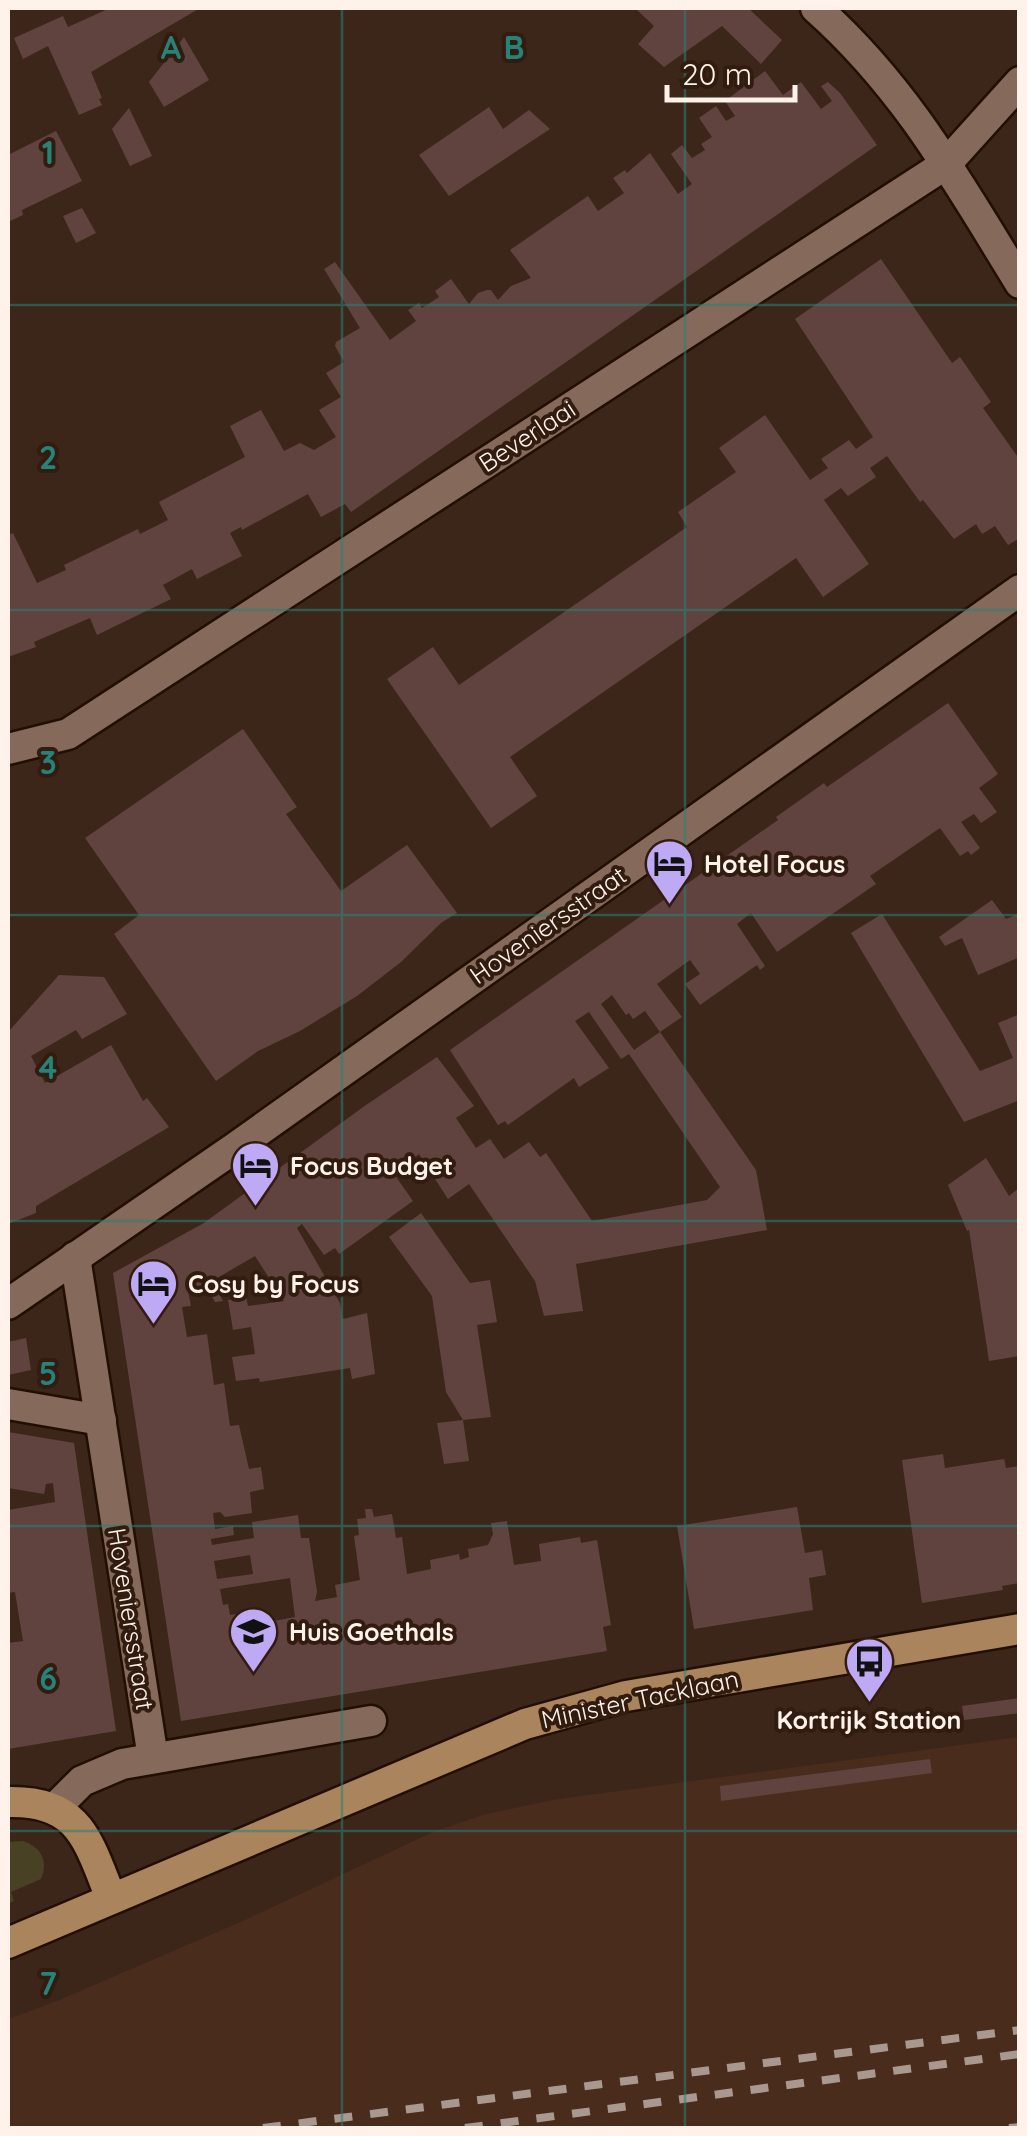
<svg xmlns="http://www.w3.org/2000/svg" width="1027" height="2136" viewBox="0 0 1027 2136" font-family="Quicksand,sans-serif">
  <style>
    .built { fill: #492c1c }
    .green { fill: #484124 }
    .building { fill: #60433f; fill-rule: evenodd }
    .lines { fill: none; stroke-linecap: round; stroke-linejoin: round }
    .minor-casing { stroke: #220e03; stroke-width: 35 }
    .major-casing { stroke: #220e03; stroke-width: 35 }
    .minor { stroke: #856a5b; stroke-width: 30 }
    .major { stroke: #aa845c; stroke-width: 30 }
    .rail { stroke: #a9988f; stroke-width: 8; stroke-dasharray: 18 18; stroke-linecap: butt }
    .grid { fill: none; stroke: #27827a; stroke-width: 2.5; stroke-opacity: 0.55 }
    .labels { text-anchor: middle; stroke-width: 8; stroke-linejoin: round; paint-order: stroke }
    .street-label { font-size: 25px; fill: #fef2eb; stroke: #321c0f }
    .poi-label { font-size: 25px; font-weight: bold; fill: #fef2eb; stroke: #321c0f; text-anchor: start }
    .grid-label { font-size: 32px; text-anchor: middle; font-weight: bold; fill: #27827a; stroke: #321c0f; stroke-width: 8; stroke-linejoin: round; paint-order: stroke }
  </style>
  <rect width="100%" height="100%" fill="#3c2619"/>
  <!-- built -->
  <polygon class="built" points="1019,1737 1019,2128 8,2128 8,2019 57,2001 245,1920 433,1832 487,1814 552,1800"/>
  <!-- green -->
  <path class="green" d="M23 1841C41 1847 49 1861 41 1879L11 1892 14 1901 8 1904V1842Z"/>
  <!-- building -->
  <g class="building">
    <polygon points="110,8 200,8 91,72 102,98 99,99 102,105 79,115 48,46 23,59 14,38 63,16 68,27"/>
    <polygon points="635,8 748,8 782,40 761,64 722,26 664,67 638,44 654,26"/>
    <polygon points="184,37 209,80 164,107 149,82"/>
    <polygon points="765,71 783,95 801,82 821,109 832,101 821,86 828,82 840,93 877,145 351,512 345,504 321,517 308,494 242,530 241,527 230,533 242,556 197,579 192,569 163,585 171,599 97,635 90,618 34,642 36,647 8,657 8,535 13,533 37,583 66,570 64,565 138,529 140,534 168,520 159,502 245,457 230,426 261,410 284,451 300,443 314,450 336,437 319,410 341,397 326,373 344,362 335,346 336,342 360,328 324,269 335,262 390,340 416,321 408,310 419,303 422,308 439,297 435,291 451,279 469,304 478,293 487,290 491,290 498,300 511,286 531,278 510,250 588,196 598,211 624,193 613,178 625,170 627,173 650,153 678,194 692,184 671,154 682,145 692,158 705,150 701,144 712,137 699,118 716,106 726,121 735,116 725,101"/>
    <polygon points="489,107 503,129 529,110 550,129 449,196 419,155"/>
    <polygon points="129,108 152,156 130,166 112,129"/>
    <polygon points="56,131 82,181 22,210 23,215 8,222 8,155"/>
    <polygon points="82,208 96,233 76,243 63,216"/>
    <polygon points="881,259 952,363 960,357 991,402 983,408 1020,460 1020,538 1008,545 995,526 982,534 976,524 954,539 923,500 920,502 887,456 870,468 876,477 848,496 841,488 824,500 869,564 823,597 796,558 510,757 537,796 491,828 387,679 433,647 459,685 687,527 678,512 736,472 719,448 765,415 810,480 828,468 821,459 849,440 856,449 873,437 795,319"/>
    <path d="M948 703 998 774 979 788 997 812 981 823 974 814 961 822 980 848 971 855 968 851 960 856 940 828 870 876 876 884 777 952 751 913 737 924 765 966 760 970 757 965 700 1005 685 984 700 974 690 960 657 984 682 1017 660 1032 645 1011 633 1019 629 1013 626 1015 612 995 601 1004 634 1050 660 1032 756 1170 767 1230 576 1264 583 1311 544 1316 535 1281 469 1184 448 1199 419 1154 394 1174 413 1201 339 1254 335 1248 324 1255 302 1224 297 1228 340 1303 343 1319 367 1313 375 1374 352 1379 350 1368 260 1382 259 1378 236 1381 232 1357 255 1354 251 1327 233 1330 228 1300 246 1297 248 1306 284 1301 255 1256 212 1281 223 1301 215 1302 205 1285 193 1291 187 1286 191 1306 182 1307 187 1337 207 1334 214 1385 224 1383 230 1426 239 1425 249 1469 261 1467 264 1489 250 1492 252 1513 225 1517 220 1512 213 1513 215 1529 233 1526 234 1535 211 1539 212 1545 254 1538 252 1522 298 1515 301 1538H309L317 1592 315 1601 337 1597 335 1585 360 1580 354 1536 359 1535 357 1519 366 1518 365 1509H372L374 1517 392 1514 396 1538 402 1537 407 1574 431 1569 430 1560 459 1554 460 1560 469 1557 468 1549 488 1545 493 1534 491 1523 507 1521 514 1565 541 1561 539 1544 580 1537 581 1543 597 1540 611 1625 603 1627 607 1651 181 1721 113 1273 204 1223 366 1105 437 1057 474 1106 456 1118 476 1148 490 1139 504 1159 529 1142 540 1157 546 1153 592 1221 707 1200 720 1187 629 1054 621 1059 589 1012 575 1021 609 1068 579 1087 574 1078 508 1125 505 1121 498 1125 450 1050 778 820 776 817 824 783 827 787ZM250 1555 253 1574 217 1579 214 1561ZM290 1578 295 1617 263 1623 261 1610 230 1615 228 1604 223 1605 220 1589Z"/>
    <polygon points="243,729 297,807 286,814 341,891 407,845 457,913 441,923 401,962 357,996 300,1031 258,1051 216,1081 114,934 139,915 85,838"/>
    <polygon points="992,900 1006,919 1020,913 1020,957 978,975 962,938 945,946 939,937"/>
    <polygon points="882,914 980,1071 1013,1058 998,1023 1020,1014 1020,1100 964,1122 851,933"/>
    <polygon points="59,975 104,977 127,1014 82,1039 76,1030 31,1056 45,1083 111,1045 143,1101 147,1098 169,1127 36,1206 36,1213 8,1224 9,1031"/>
    <polygon points="986,1158 1009,1196 1020,1187 1020,1356 989,1361 969,1230 967,1231 948,1185"/>
    <polygon points="421,1213 470,1283 490,1280 497,1322 477,1325 491,1417 463,1420 469,1461 444,1464 437,1423 463,1420 446,1392 432,1296 389,1237"/>
    <polygon points="26,1338 31,1370 8,1375 8,1342"/>
    <polygon points="8,1432 74,1443 116,1731 8,1749 8,1643 23,1641 15,1592 8,1593 8,1510 55,1502 53,1483 46,1484 44,1494 8,1488"/>
    <polygon points="943,1454 945,1468 1004,1459 1006,1468 1020,1466 1020,1583 1002,1586 1003,1590 922,1603 902,1460"/>
    <polygon points="797,1507 805,1553 822,1550 826,1575 809,1578 813,1610 694,1629 677,1526"/>
    <polygon points="1020,1698 1020,1713 964,1720 962,1706"/>
    <polygon points="930,1759 932,1773 721,1801 720,1786"/>
  </g>
  <g class="lines">
    <defs>
      <g id="minor">
        <path d="M816 8C906 88 957 181 1020 283"/>
        <polyline points="8,749 68,734 946,164 1020,82"/>
        <polyline points="75,1257 153,1758"/>
        <polyline points="8,1304 236,1147 1020,590"/>
        <polyline points="8,1404 101,1420"/>
        <polyline points="55,1808 82,1781 122,1764 371,1721"/>
      </g>
      <g id="major">
        <path d="M8 1802C80 1800 88 1841 111 1898"/>
        <polyline points="8,1943 525,1724 626,1696 1020,1629"/>
      </g>
    </defs>
    <!-- minor casing -->
    <use href="#minor" class="minor-casing"/>
    <!-- major casing -->
    <use href="#major" class="major-casing"/>
    <!-- minor -->
    <use href="#minor" class="minor"/>
    <!-- major -->
    <use href="#major" class="major"/>
    <!-- rail -->
    <g class="rail">
      <polyline points="263,2128 1020,2030"/>
      <polyline points="465,2128 1020,2054"/>
      <polyline points="1009,2128 1020,2127"/>
    </g>
  </g>
  <!-- grid -->
  <path class="grid" d="M342 8V2128M685 8V2128M8 305H1020M8 610H1020M8 915H1020M8 1221H1020M8 1526H1020M8 1831H1020"/>
  <!-- icons -->
  <defs>
    <symbol id="hotel-pin" viewBox="-11 -11 22 30"><path d="M0 17L-7.5 6A9.5 9.5 0 1 1 7.5 6Z" fill="#bea9f4" stroke="#321c0f"/><path d="M-6-4.5h1.5V1H6V5H4.5V3h-9V5H-6ZM-4 0a1.8 1.8 0 1 1 3.6 0ZM.5 0V-2.5h3Q6-2.5 6 0Z" fill="#111"/></symbol>
    <symbol id="university-pin" viewBox="-11 -11 22 30"><path d="M0 17L-7.5 6A9.5 9.5 0 1 1 7.5 6Z" fill="#bea9f4" stroke="#321c0f"/><path d="M0-5L7-2L0 1L-7-2ZM-4 1L0 2.5L4 1V4Q0 6-4 4Z" fill="#111"/></symbol>
    <symbol id="bus-pin" viewBox="-11 -11 22 30"><path d="M0 17L-7.5 6A9.5 9.5 0 1 1 7.5 6Z" fill="#bea9f4" stroke="#321c0f"/><path d="M-5-6H5V4H4V6H2V4H-2V6H-4V4H-5ZM-3.5-4V0h7V-4ZM-3.5 1.2v1.5H-2V1.2ZM2 1.2v1.5H3.5V1.2Z" fill="#111"/></symbol>
  </defs>
  <g fill-rule="evenodd">
    <use href="#hotel-pin" x="642" y="836" width="55" height="75"/>
    <use href="#hotel-pin" x="228" y="1138" width="55" height="75"/>
    <use href="#hotel-pin" x="126" y="1256" width="55" height="75"/>
    <use href="#university-pin" x="226" y="1604" width="55" height="75"/>
    <use href="#bus-pin" x="842" y="1634" width="55" height="75"/>
  </g>
  <g class="labels">
    <!-- street labels -->
    <g class="street-label">
      <text transform="translate(527 436) rotate(-33)" y="9">Beverlaai</text>
      <text transform="translate(548 925) rotate(-35)" y="9">Hoveniersstraat</text>
      <text transform="translate(131 1619) rotate(81)" y="9">Hoveniersstraat</text>
      <text transform="translate(640 1699) rotate(-12)" y="9">Minister Tacklaan</text>
    </g>
    <!-- poi labels -->
    <g class="poi-label">
      <text x="704" y="873">Hotel Focus</text>
      <text x="290" y="1175">Focus Budget</text>
      <text x="188" y="1293">Cosy by Focus</text>
      <text x="289" y="1641">Huis Goethals</text>
      <text x="869" y="1729" text-anchor="middle">Kortrijk Station</text>
    </g>
  </g>
  <g class="grid-label">
    <text x="171" y="59">A</text>
    <text x="514" y="59">B</text>
    <text x="48" y="164">1</text>
    <text x="48" y="469">2</text>
    <text x="48" y="774">3</text>
    <text x="48" y="1079">4</text>
    <text x="48" y="1385">5</text>
    <text x="48" y="1690">6</text>
    <text x="48" y="1995">7</text>
  </g>
  <!-- border -->
  <rect width="1027" height="2136" fill="none" stroke="#fef2eb" stroke-width="20"/>
  <!-- scale -->
  <path d="M667 85v15h128v-15" fill="none" stroke="#fef2eb" stroke-width="5"/>
  <text x="682" y="85" font-size="30" fill="#fef2eb" stroke="#321c0f" stroke-width="8" paint-order="stroke">20 m</text>
</svg>
